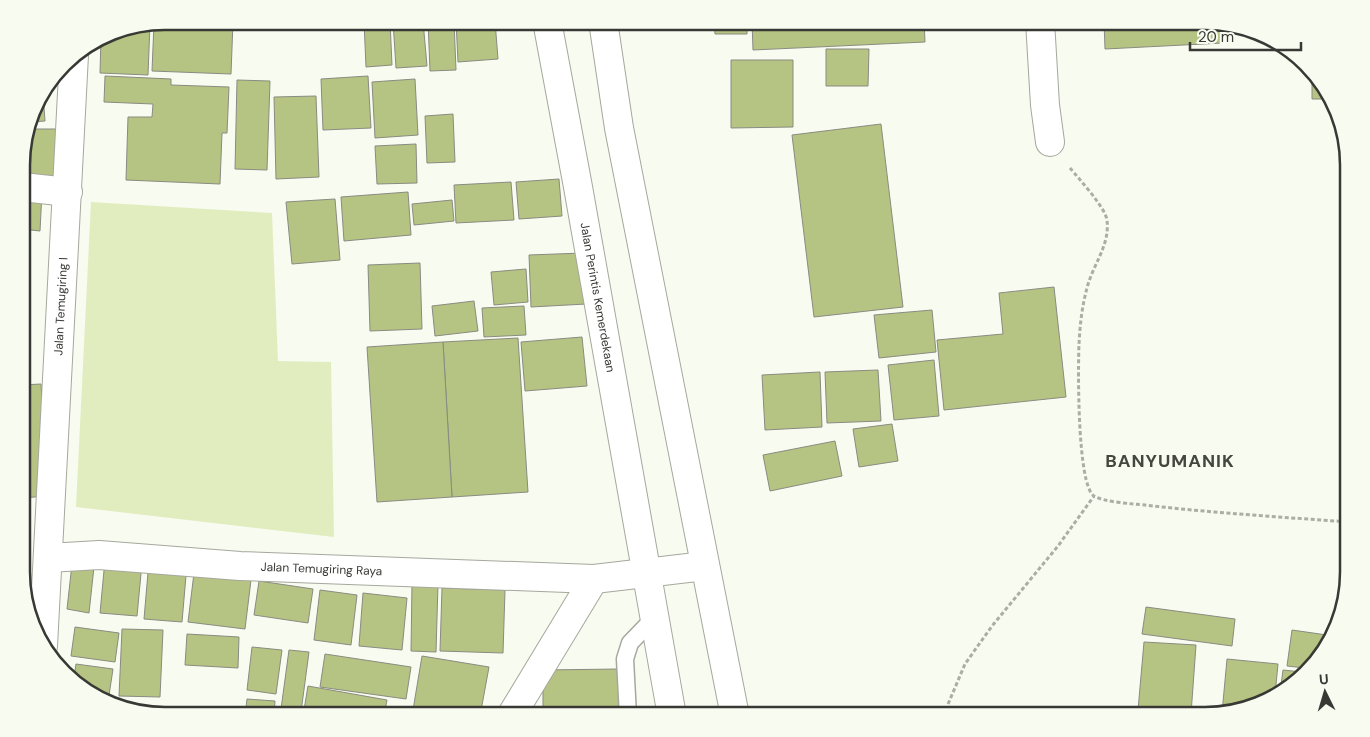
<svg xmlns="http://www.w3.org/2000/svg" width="1370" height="737" viewBox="0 0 1370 737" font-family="'DM Sans',sans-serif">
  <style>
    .green { fill: #e1edbf }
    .building { fill: #b5c482; stroke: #898b81 }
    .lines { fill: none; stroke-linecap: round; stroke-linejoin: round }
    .service-casing { stroke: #a5a89d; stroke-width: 19 }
    .minor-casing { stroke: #a5a89d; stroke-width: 30 }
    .trunk-casing { stroke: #a5a89d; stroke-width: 30 }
    .path { stroke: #acaea6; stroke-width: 3; stroke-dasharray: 4 2.5; stroke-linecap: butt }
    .service { stroke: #fff; stroke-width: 16 }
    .minor { stroke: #fff; stroke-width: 28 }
    .trunk { stroke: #fff; stroke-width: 28 }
    .labels { text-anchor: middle; stroke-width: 4.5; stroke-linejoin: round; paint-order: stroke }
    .street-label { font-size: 12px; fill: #383935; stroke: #f8fbf0 }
    .district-label { font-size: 18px; font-weight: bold; letter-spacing: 1px; fill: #45473e; stroke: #f8fbf0 }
    .rim { fill: none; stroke: #383935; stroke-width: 2.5 }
  </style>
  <rect width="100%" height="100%" fill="#f8fbf0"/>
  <!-- green -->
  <polygon class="green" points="91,202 272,213 278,361 331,362 334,537 76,507"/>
  <!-- building -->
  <g class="building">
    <polygon points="165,21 233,22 231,74 152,71 154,23"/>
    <polygon points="364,21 390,21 392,65 366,67"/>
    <polygon points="393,21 423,21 427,66 396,68"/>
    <polygon points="428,21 454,21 456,70 430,71"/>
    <polygon points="456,21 495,21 498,59 458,62"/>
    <polygon points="714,21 747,21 747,34 715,34"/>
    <polygon points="752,21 924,21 925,42 753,50"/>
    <polygon points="1104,21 1205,21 1223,25 1223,43 1105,49"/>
    <polygon points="150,24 148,75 100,73 101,38 111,32"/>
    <polygon points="826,49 869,49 868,86 826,86"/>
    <polygon points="731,60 793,60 793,127 731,128"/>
    <polygon points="1312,74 1324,85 1329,99 1312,99"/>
    <polygon points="105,76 171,79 171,85 229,87 227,133 222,133 220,184 126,180 128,117 152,117 153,104 104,102"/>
    <polygon points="368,76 371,128 323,130 321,79"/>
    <polygon points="415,79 418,135 375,138 372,82"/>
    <polygon points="237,80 270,81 267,170 235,169"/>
    <polygon points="43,93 45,121 31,122 36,101"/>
    <polygon points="316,96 319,177 276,179 274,97"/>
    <polygon points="453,114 455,162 427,163 425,116"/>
    <polygon points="881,124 903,307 814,317 792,135"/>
    <polygon points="29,129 62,129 61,177 22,176 22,156"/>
    <polygon points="416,144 417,183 377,184 375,146"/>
    <polygon points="559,179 562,216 519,219 516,182"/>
    <polygon points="511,182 514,220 456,223 454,185"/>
    <polygon points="22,191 42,192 40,231 22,229"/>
    <polygon points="408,192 411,235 344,241 341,197"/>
    <polygon points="335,199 340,260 292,264 286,202"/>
    <polygon points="452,200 454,221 414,225 412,204"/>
    <polygon points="583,253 586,304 531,307 529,255"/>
    <polygon points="28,256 30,285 22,285 22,257"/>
    <polygon points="420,263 422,329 370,331 368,265"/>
    <polygon points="526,269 528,302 494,305 491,272"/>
    <polygon points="1054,287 1066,397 944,410 937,340 1003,334 999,293"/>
    <polygon points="474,301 478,331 435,336 432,306"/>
    <polygon points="524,306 526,335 484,337 482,308"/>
    <polygon points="932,310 936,352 879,358 874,315"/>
    <polygon points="582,337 587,386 525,391 521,342"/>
    <polygon points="518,338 528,492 452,497 443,342"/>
    <polygon points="443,342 452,497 377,502 367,347"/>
    <polygon points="28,348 29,375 22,375 22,349"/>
    <polygon points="934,360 939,416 894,420 888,365"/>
    <polygon points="878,370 881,421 827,423 825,372"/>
    <polygon points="820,372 822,427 765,430 762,375"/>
    <polygon points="41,384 47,496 22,498 22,385"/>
    <polygon points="892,424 898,461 859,467 853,429"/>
    <polygon points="835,441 842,476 770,491 763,455"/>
    <polygon points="26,502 29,559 22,559 22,503"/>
    <polygon points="105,560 142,563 137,616 100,613"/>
    <polygon points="149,561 187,564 182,622 144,619"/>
    <polygon points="72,564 94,567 89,613 67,609"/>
    <polygon points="194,573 251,580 245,629 188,622"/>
    <polygon points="259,581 313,589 308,623 254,615"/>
    <polygon points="412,584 438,584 436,652 411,651"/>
    <polygon points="32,588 31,614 23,589"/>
    <polygon points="442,588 505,590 503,653 440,651"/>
    <polygon points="320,590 357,595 351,645 314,640"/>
    <polygon points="363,593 407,598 402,650 359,646"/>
    <polygon points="1146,607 1235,619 1232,646 1142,634"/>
    <polygon points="75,627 119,633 115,662 71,656"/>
    <polygon points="122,629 163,630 160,697 119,696"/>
    <polygon points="1292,630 1334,636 1305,668 1287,666"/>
    <polygon points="187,634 239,637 238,668 185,665"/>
    <polygon points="1144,642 1196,645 1191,714 1138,710"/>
    <polygon points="252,647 282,650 276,694 247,690"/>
    <polygon points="289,650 309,652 301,712 281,709"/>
    <polygon points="325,654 411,667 406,699 320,687"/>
    <polygon points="422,656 489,667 480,716 444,716 413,710"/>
    <polygon points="1227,659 1278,664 1275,695 1222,713"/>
    <polygon points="76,664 113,669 108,702 101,701 74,677"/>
    <polygon points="619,669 619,716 543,716 543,670"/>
    <polygon points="1283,670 1302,672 1284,692 1280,693"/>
    <polygon points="308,686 387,700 384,716 303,716"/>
    <polygon points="247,699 275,701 274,716 245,716"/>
    <polygon points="1074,708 1133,715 1073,715"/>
  </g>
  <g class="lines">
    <defs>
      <polyline id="service" points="628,716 625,659 630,643 655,617"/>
      <g id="minor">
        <polyline points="1040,21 1045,105 1050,142"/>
        <polyline points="22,187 68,192"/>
        <path id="s1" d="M48 558 99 555 240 566 594 579 705 566"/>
        <path id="s2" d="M43 646 74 55"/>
        <polyline points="511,716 594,579"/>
      </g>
      <g id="trunk">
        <path id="s3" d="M547 21 578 187 672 716"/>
        <polyline points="603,21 619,128 735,716"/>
      </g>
    </defs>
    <!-- service casing -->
    <use href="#service" class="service-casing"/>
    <!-- minor casing -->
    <use href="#minor" class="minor-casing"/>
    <!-- trunk casing -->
    <use href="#trunk" class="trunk-casing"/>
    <!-- path -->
    <g class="path">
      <path d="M1070 168C1079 179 1105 207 1107 220 1110 246 1093 264 1087 288 1082 306 1080 325 1079 344 1078 367 1077 485 1094 496 1103 502 1134 504 1145 505 1213 513 1281 517 1349 522"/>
      <polyline points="943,716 965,664 992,626 1058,546 1094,496"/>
    </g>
    <!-- service -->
    <use href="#service" class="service"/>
    <!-- minor -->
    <use href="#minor" class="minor"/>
    <!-- trunk -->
    <use href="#trunk" class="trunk"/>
  </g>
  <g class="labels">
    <!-- street labels -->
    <g class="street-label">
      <text dy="4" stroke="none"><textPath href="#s3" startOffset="281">Jalan Perintis Kemerdekaan</textPath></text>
      <text dy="4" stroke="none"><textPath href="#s2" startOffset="340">Jalan Temugiring I</textPath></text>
      <text dy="4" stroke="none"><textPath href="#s1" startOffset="274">Jalan Temugiring Raya</textPath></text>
    </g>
    <!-- district labels -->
    <g class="district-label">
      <text x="1170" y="467">BANYUMANIK</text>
    </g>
  </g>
  <!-- crop -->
  <path d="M0 0H1370V737H0ZM165 30H1205A135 135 0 0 1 1340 165V572A135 135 0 0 1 1205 707H165A135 135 0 0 1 30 572V165A135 135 0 0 1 165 30Z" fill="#f8fbf0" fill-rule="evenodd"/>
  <path class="rim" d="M165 30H1205A135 135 0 0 1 1340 165V572A135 135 0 0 1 1205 707H165A135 135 0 0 1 30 572V165A135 135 0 0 1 165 30Z"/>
  <!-- north arrow -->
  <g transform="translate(1325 692) rotate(355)" stroke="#f8fbf0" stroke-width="4" paint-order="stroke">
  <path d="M0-4L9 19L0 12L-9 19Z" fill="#383935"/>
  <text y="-8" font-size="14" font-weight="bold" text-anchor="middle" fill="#383935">U</text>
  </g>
  <!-- scale -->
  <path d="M1190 42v8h111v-8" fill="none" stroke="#383935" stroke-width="2.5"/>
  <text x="1198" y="42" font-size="15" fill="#383935" stroke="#f8fbf0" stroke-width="4" paint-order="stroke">20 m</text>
</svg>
